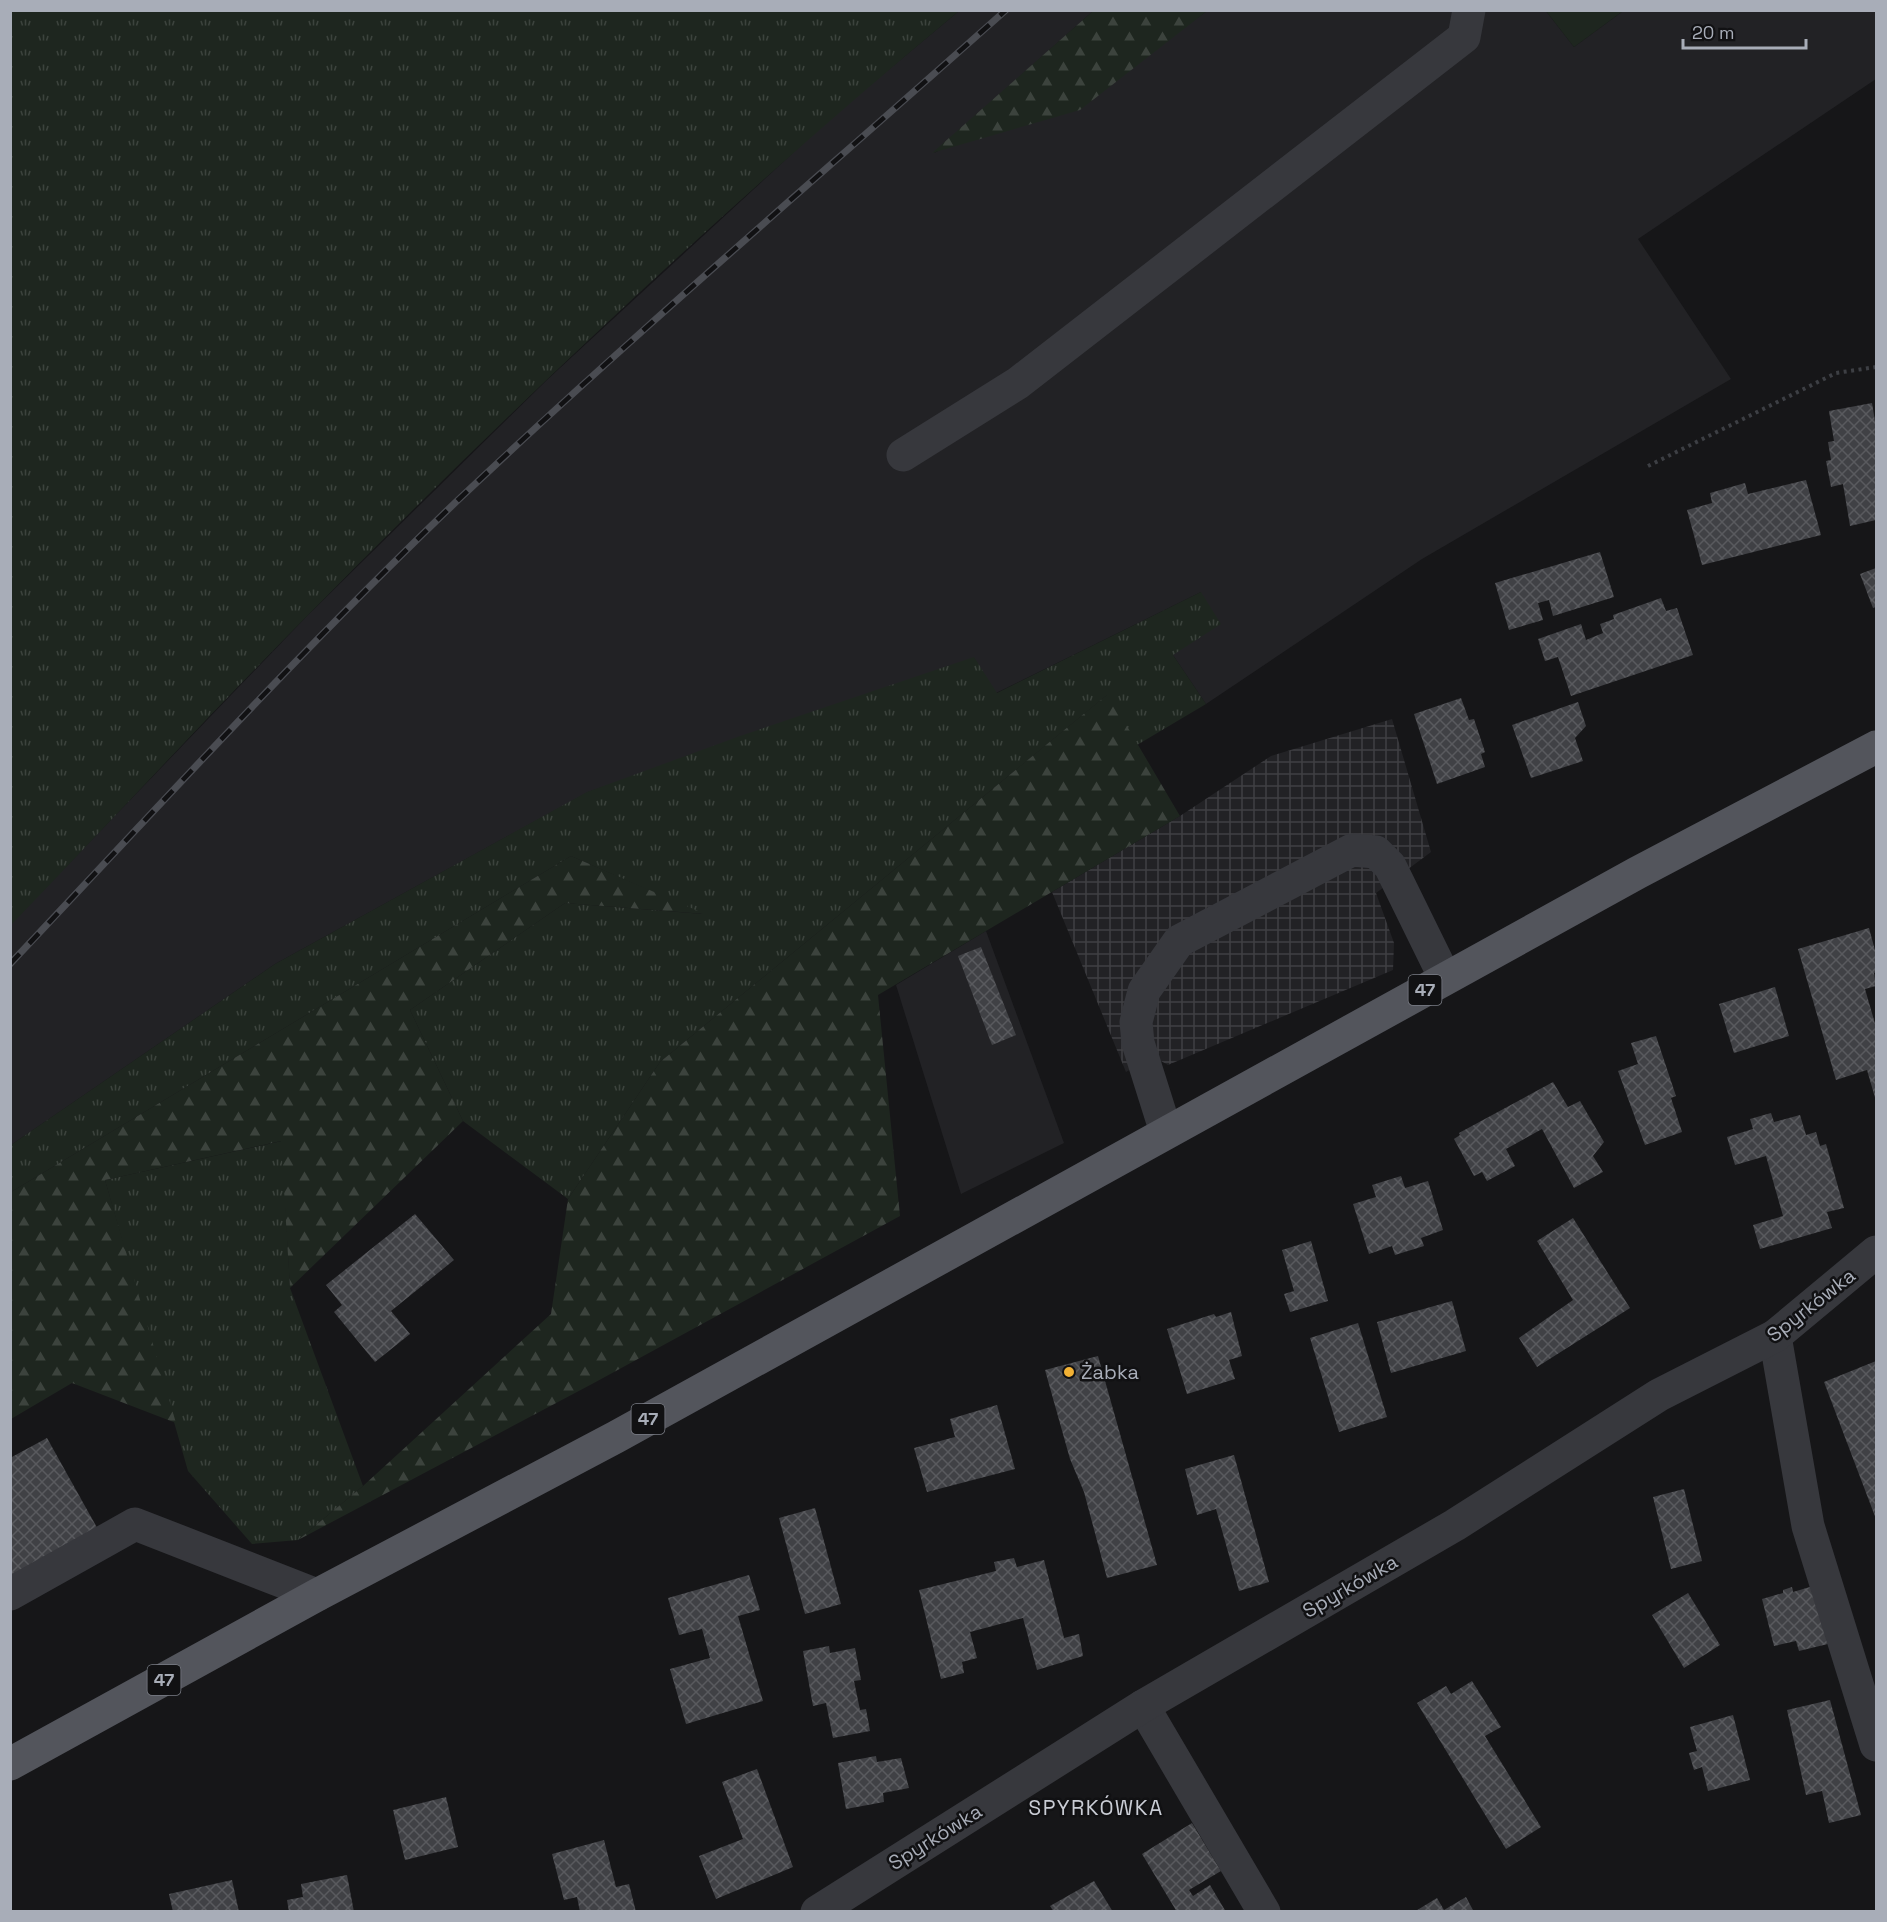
<svg xmlns="http://www.w3.org/2000/svg" width="1887" height="1922" viewBox="0 0 1887 1922" font-family="'Space Grotesk',sans-serif">
  <style>
    .built { fill: #222225 }
    .industrial { fill: url(#industrial-grid) }
    .grass { fill: url(#grass-tufts) }
    .forest { fill: url(#forest-firs) }
    .park { fill: #1e261f }
    .building { fill: url(#building-cross-hatch) }
    .lines { fill: none; stroke-linecap: round; stroke-linejoin: round }
    .path { stroke: #3d3f44; stroke-width: 4; stroke-dasharray: 3 4.5; stroke-linecap: butt }
    .minor { stroke: #37383d; stroke-width: 33 }
    .major { stroke: #53555c; stroke-width: 33 }
    .rail-casing { stroke: #4a4c52; stroke-width: 7 }
    .rail { stroke: #111113; stroke-width: 4.5; stroke-dasharray: 14; stroke-linecap: butt }
    .poi-dot { fill: #f2b134; stroke: #111113; stroke-width: 2 }
    .labels { text-anchor: middle; stroke-width: 5; stroke-linejoin: round; paint-order: stroke }
    .shield { fill: #111113; stroke: #7b7e86; stroke-width: 1.5 }
    .shield-label { font-size: 18px; font-weight: bold; fill: #a8adb8 }
    .street-label { font-size: 20px; fill: #a8adb8; stroke: #111113 }
    .poi-label { font-size: 20px; fill: #a8adb8; stroke: #111113; text-anchor: start }
    .neighbourhood-label { font-size: 21px; letter-spacing: 1.5px; fill: #c9ccd4; stroke: #111113 }
  </style>
  <defs>
    <pattern id="industrial-grid" width="8" height="8" patternUnits="userSpaceOnUse" patternTransform="scale(1.5)"><rect width="8" height="8" fill="#222225"/><path d="M0 4h8M4 0v8" fill="none" stroke="#3f3f43"/></pattern>
    <pattern id="grass-tufts" width="24" height="20" patternUnits="userSpaceOnUse" patternTransform="scale(1.5)"><rect width="24" height="20" fill="#1e261f"/><path d="M3 7l-1-3M5 7V3M7 7l1-3M15 17l-1-3M17 17v-4M19 17l1-3" fill="none" stroke="#3c433d"/></pattern>
    <pattern id="forest-firs" width="22" height="20" patternUnits="userSpaceOnUse" patternTransform="scale(1.5)"><rect width="22" height="20" fill="#1e261f"/><path d="M5 1l3.5 6h-7zM16 11l3.5 6h-7z" fill="#3c433d"/></pattern>
    <pattern id="building-cross-hatch" width="8" height="8" patternUnits="userSpaceOnUse" patternTransform="scale(1.5)"><rect width="8" height="8" fill="#404145"/><path d="M0 0l8 8M0 8l8-8" fill="none" stroke="#595a5e"/></pattern>
  </defs>
  <rect width="100%" height="100%" fill="#161618"/>
  <!-- built -->
  <g class="built">
    <polygon points="959,11 1093,11 934,153 1185,27 1207,11 1546,11 1574,47 1623,11 1876,11 1876,79 1638,239 1731,379 1422,559 1206,704 1173,655 1201,592 996,693 974,658 588,792 275,964 11,1145 10,925 307,616 548,379 832,117"/>
    <polygon points="986,931 1064,1143 961,1194 896,985"/>
  </g>
  <!-- industrial -->
  <polygon class="industrial" points="1392,719 1431,852 1376,893 1394,943 1393,970 1168,1065 1152,1056 1126,1072 1052,892 1180,816 1271,756"/>
  <!-- grass -->
  <g class="grass">
    <path d="M11 10H959V11C732 200 516 404 309 614 208 716 110 822 11 925Z"/>
    <polygon points="1201,592 1221,624 1173,655 1206,704 1137,745 1107,695 660,1062 568,1199 463,1121 410,1010 565,903 703,914 571,856 11,1192 11,1145 24,1136 275,964 587,792 740,736 974,657 997,693"/>
    <polygon points="282,1141 290,1288 363,1486 298,1540 252,1544 188,1471 105,1180"/>
  </g>
  <!-- forest -->
  <g class="forest">
    <polygon points="1093,11 1207,11 1080,110 932,153"/>
    <polygon points="1108,694 1180,816 878,995 900,1216 592,1384 298,1540 363,1486 551,1314 568,1199 660,1062"/>
    <polygon points="571,856 705,914 565,903 410,1010 463,1121 290,1288 281,1141 105,1180 176,1423 72,1383 11,1419 11,1192"/>
  </g>
  <!-- park -->
  <polygon class="park" points="1546,11 1623,11 1574,47"/>
  <!-- building -->
  <g class="building">
    <polygon points="1872,403 1876,427 1876,520 1850,526 1843,484 1831,487 1826,461 1831,460 1828,442 1834,441 1829,411"/>
    <polygon points="1806,480 1821,535 1702,565 1687,510 1712,503 1710,493 1745,483 1748,494"/>
    <polygon points="1600,552 1614,597 1553,616 1549,600 1538,603 1543,620 1509,630 1495,583"/>
    <polygon points="1876,568 1876,607 1873,608 1860,574"/>
    <polygon points="1661,598 1666,611 1677,608 1693,655 1571,696 1558,657 1545,661 1538,639 1581,624 1586,640 1603,633 1600,624 1614,619 1613,615"/>
    <polygon points="1461,698 1469,720 1474,719 1485,752 1481,754 1485,767 1437,784 1414,714"/>
    <polygon points="1578,702 1586,726 1575,738 1583,761 1531,778 1512,725"/>
    <polygon points="1869,928 1876,954 1876,972 1874,973 1876,986 1865,989 1876,1027 1876,1101 1867,1070 1836,1080 1798,949"/>
    <polygon points="981,947 1016,1035 992,1045 958,956"/>
    <polygon points="1775,987 1789,1036 1734,1053 1719,1004"/>
    <polygon points="1656,1036 1676,1096 1671,1098 1682,1132 1645,1145 1618,1071 1638,1064 1631,1043"/>
    <polygon points="1553,1082 1568,1107 1580,1101 1604,1142 1593,1156 1603,1172 1574,1188 1542,1129 1506,1149 1515,1166 1487,1181 1482,1172 1474,1176 1454,1139 1460,1135 1459,1133"/>
    <polygon points="1771,1113 1774,1122 1800,1115 1806,1135 1816,1132 1820,1146 1826,1144 1844,1208 1827,1212 1832,1228 1760,1249 1753,1225 1783,1216 1766,1156 1735,1165 1727,1137 1753,1129 1750,1119"/>
    <polygon points="1401,1176 1405,1188 1428,1181 1443,1230 1421,1238 1424,1246 1395,1255 1392,1246 1369,1254 1353,1204 1376,1197 1372,1185"/>
    <polygon points="415,1214 454,1260 391,1311 410,1334 375,1362 334,1312 342,1305 326,1285"/>
    <polygon points="1573,1218 1630,1308 1537,1367 1519,1338 1573,1300 1537,1241"/>
    <polygon points="1311,1241 1328,1301 1290,1312 1284,1294 1294,1291 1282,1250"/>
    <polygon points="1452,1301 1466,1351 1391,1373 1377,1322"/>
    <polygon points="1231,1312 1242,1356 1229,1360 1235,1379 1187,1394 1167,1329 1214,1314 1216,1317"/>
    <polygon points="1358,1323 1387,1417 1339,1432 1310,1338"/>
    <polygon points="1098,1356 1157,1565 1107,1578 1084,1492 1070,1459 1045,1370"/>
    <polygon points="1876,1361 1876,1519 1824,1382"/>
    <polygon points="997,1405 1015,1469 927,1492 914,1448 955,1437 950,1419"/>
    <polygon points="47,1438 100,1533 10,1583 10,1458"/>
    <polygon points="1234,1455 1269,1582 1239,1591 1216,1509 1197,1515 1185,1469"/>
    <polygon points="1684,1489 1702,1561 1671,1569 1653,1497"/>
    <polygon points="815,1508 841,1604 805,1614 779,1518"/>
    <polygon points="1014,1558 1017,1567 1044,1560 1064,1638 1079,1634 1083,1656 1037,1670 1023,1618 970,1632 977,1658 962,1662 964,1673 941,1679 919,1590 996,1571 994,1562"/>
    <polygon points="749,1575 760,1610 738,1616 763,1701 686,1724 670,1669 710,1658 702,1629 679,1635 668,1598"/>
    <polygon points="1820,1584 1836,1642 1799,1651 1796,1641 1774,1646 1762,1599 1783,1593 1783,1590 1792,1587 1793,1592"/>
    <polygon points="1688,1593 1720,1645 1684,1668 1652,1615"/>
    <polygon points="829,1646 830,1653 855,1648 861,1680 854,1681 860,1710 866,1709 870,1731 833,1738 826,1703 813,1706 803,1651"/>
    <polygon points="1472,1681 1501,1727 1485,1736 1541,1827 1506,1849 1417,1703 1446,1686 1451,1694"/>
    <polygon points="1830,1700 1861,1815 1829,1823 1822,1791 1806,1795 1787,1710"/>
    <polygon points="1733,1715 1750,1780 1708,1791 1702,1767 1694,1770 1689,1753 1697,1751 1690,1727"/>
    <polygon points="876,1756 877,1762 901,1758 909,1788 883,1793 884,1802 846,1809 838,1763"/>
    <polygon points="757,1769 793,1867 716,1899 699,1856 743,1839 722,1782"/>
    <polygon points="446,1797 458,1847 405,1860 393,1810"/>
    <polygon points="1192,1823 1221,1871 1189,1890 1193,1896 1210,1885 1226,1912 1177,1912 1142,1854"/>
    <polygon points="604,1840 616,1887 629,1884 636,1912 580,1912 577,1897 564,1900 552,1854"/>
    <polygon points="347,1875 354,1912 289,1912 287,1900 303,1897 301,1884"/>
    <polygon points="232,1880 239,1912 173,1912 169,1894"/>
    <polygon points="1094,1881 1113,1912 1054,1912 1050,1906"/>
    <polygon points="1466,1897 1474,1912 1414,1912 1437,1898 1444,1910"/>
  </g>
  <g class="lines">
    <!-- path -->
    <polyline class="path" points="1648,466 1836,373 1876,367"/>
    <!-- minor -->
    <g class="minor">
      <polyline points="903,455 1018,383 1464,37 1469,10"/>
      <polyline points="1166,1132 1138,1043 1136,1022 1144,991 1179,941 1352,850 1376,852 1390,866 1445,978"/>
      <polyline points="1775,1336 1808,1526 1876,1745"/>
      <polyline points="10,1594 135,1524 317,1595"/>
      <polyline points="1143,1706 1264,1912"/>
      <polyline points="817,1912 1143,1706 1455,1525 1659,1395 1775,1336 1876,1252"/>
    </g>
    <!-- major -->
    <polyline class="major" points="10,1764 317,1595 616,1437 1637,873 1876,747"/>
    <defs>
      <path id="rail" d="M10 964C158 807 303 648 458 500 636 332 823 173 1006 10"/>
    </defs>
    <!-- rail casing -->
    <use href="#rail" class="rail-casing"/>
    <!-- rail -->
    <use href="#rail" class="rail"/>
  </g>
  <!-- markers -->
  <circle class="poi-dot" cx="1069" cy="1372" r="6"/>
  <g class="labels">
    <!-- shield labels -->
    <g class="shield">
      <rect x="1408.5" y="975" width="33" height="30" rx="4.5"/>
      <rect x="631.5" y="1404" width="33" height="30" rx="4.5"/>
      <rect x="147.5" y="1665" width="33" height="30" rx="4.5"/>
    </g>
    <g class="shield-label">
      <text x="1425" y="996">47</text>
      <text x="648" y="1425">47</text>
      <text x="164" y="1686">47</text>
    </g>
    <!-- street labels -->
    <g class="street-label">
      <text transform="translate(1811 1305) rotate(-38)" y="7">Spyrkówka</text>
      <text transform="translate(1350 1586) rotate(-30)" y="7">Spyrkówka</text>
      <text transform="translate(935 1837) rotate(-32)" y="7">Spyrkówka</text>
    </g>
    <!-- poi labels -->
    <g class="poi-label">
      <text x="1081" y="1379">Żabka</text>
    </g>
    <!-- neighbourhood labels -->
    <g class="neighbourhood-label">
      <text x="1096" y="1815">SPYRKÓWKA</text>
    </g>
  </g>
  <!-- border -->
  <rect width="1887" height="1922" fill="none" stroke="#a8adb8" stroke-width="24"/>
  <!-- scale -->
  <path d="M1683 39v9h123v-9" fill="none" stroke="#a8adb8" stroke-width="3"/>
  <text x="1692" y="39" font-size="18" fill="#a8adb8" stroke="#111113" stroke-width="4.5" paint-order="stroke">20 m</text>
</svg>
